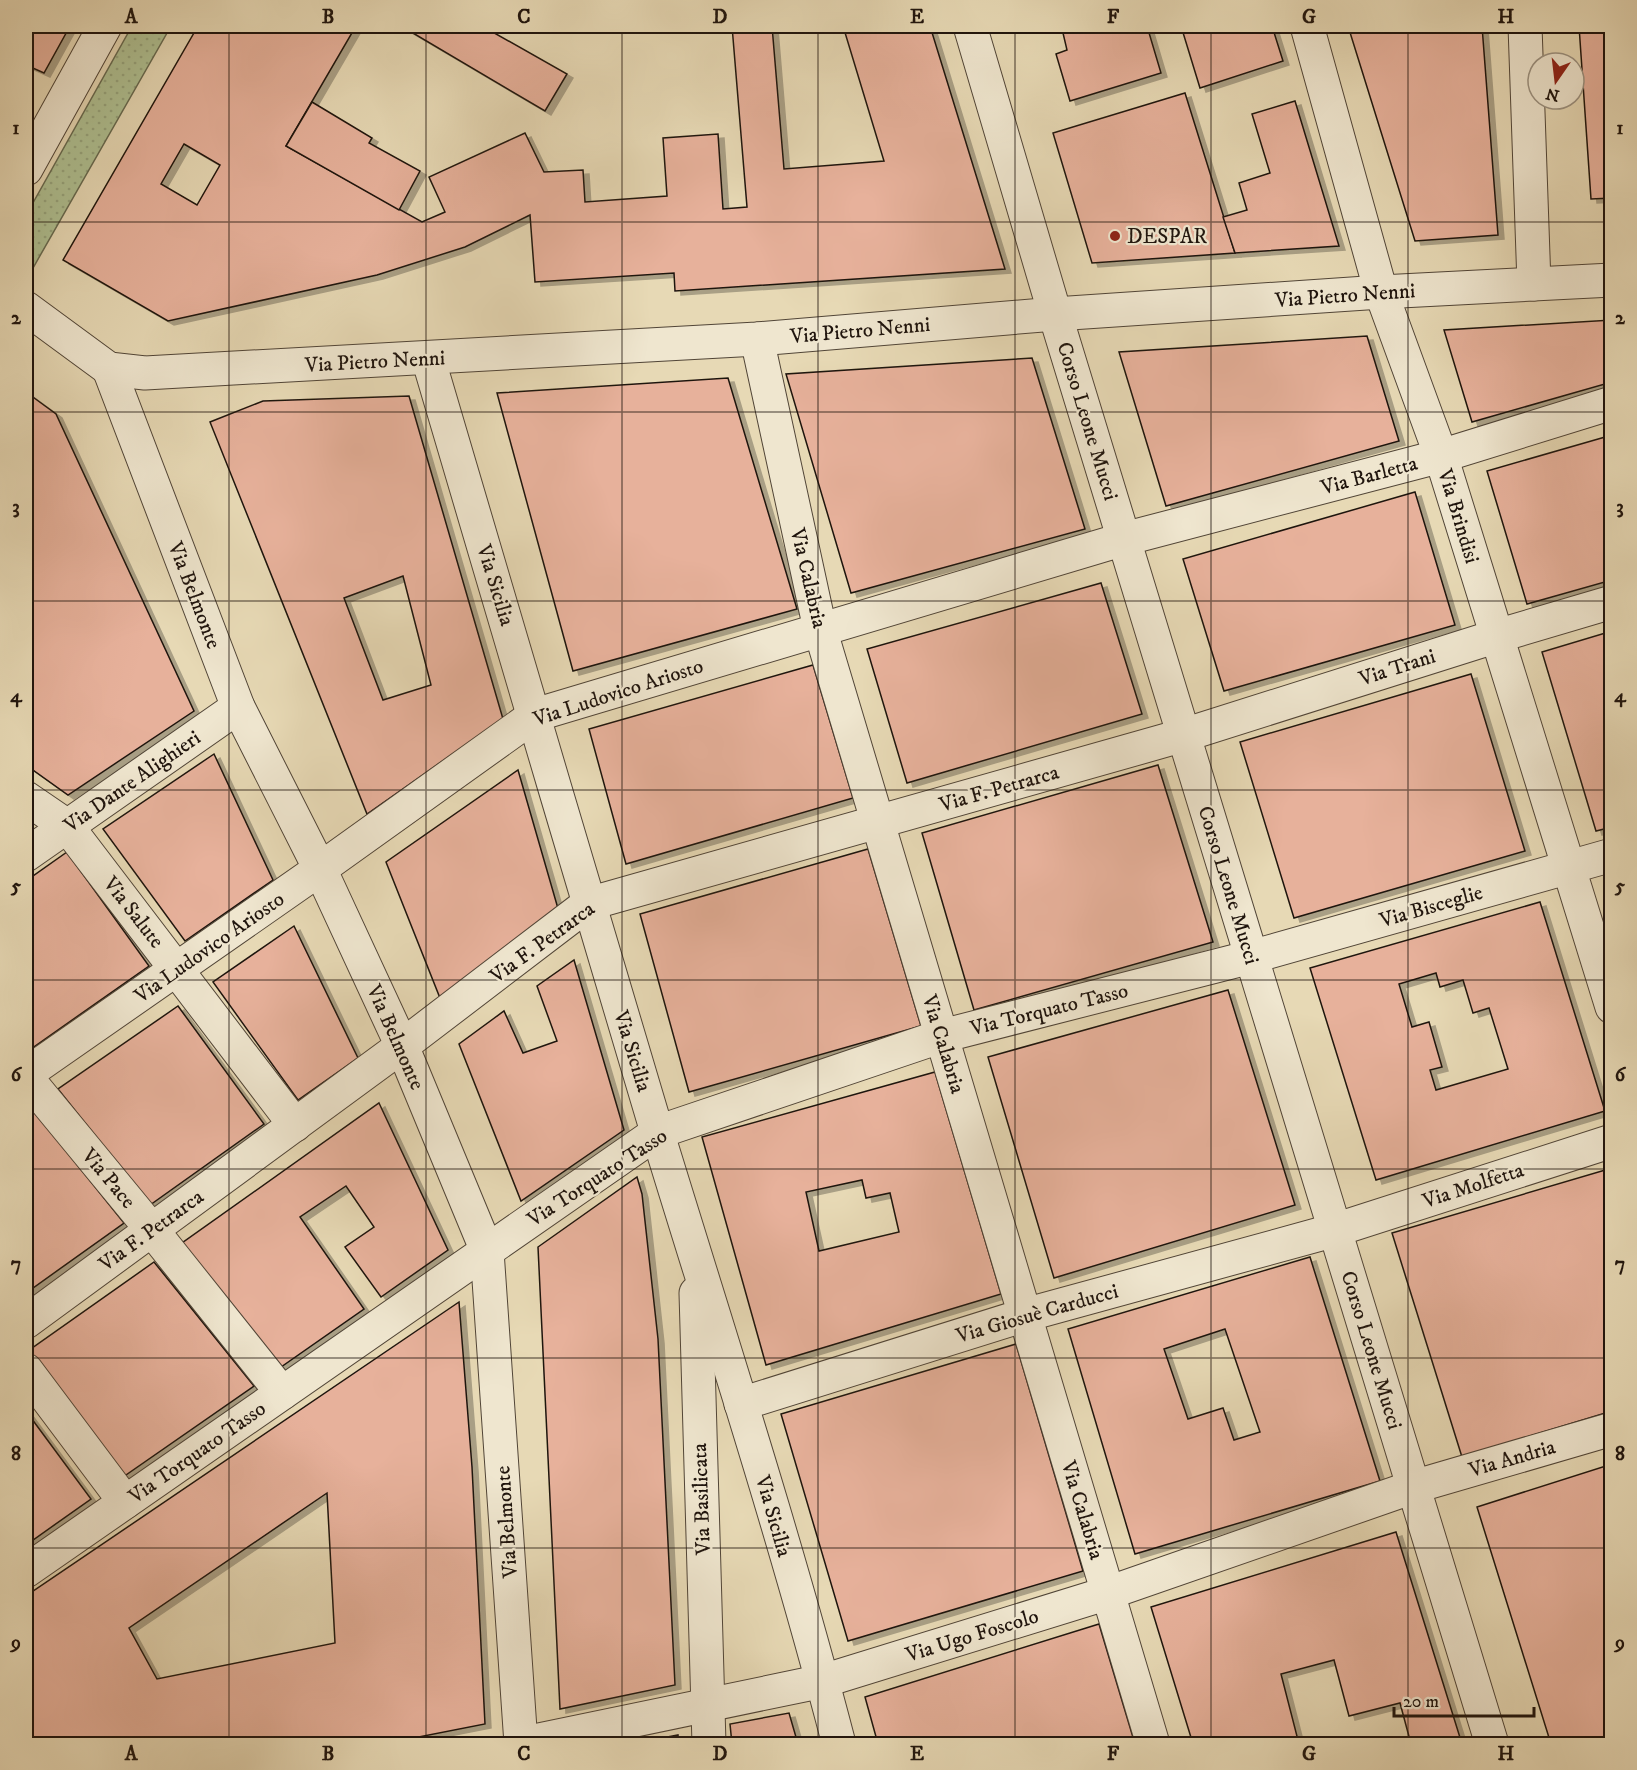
<svg xmlns="http://www.w3.org/2000/svg" width="1637" height="1770" viewBox="0 0 1637 1770" font-family="'IM FELL DW Pica',serif">
  <style>
    .green { fill: url(#green-dots); stroke: #676a50; stroke-width: 1.5 }
    .building { fill: #e7b19b; stroke: #1f140d; stroke-width: 1.5; fill-rule: evenodd; filter: url(#shadow) }
    .lines { fill: none; stroke-linecap: round; stroke-linejoin: round }
    .minor-casing { stroke: #514537; stroke-width: 35 }
    .minor { stroke: #efe6cf; stroke-width: 33 }
    .grid { fill: none; stroke: #1f140d; stroke-width: 1.5; stroke-opacity: 0.55 }
    .poi-dot { fill: #8f2418; stroke: #efe6cf; stroke-width: 2 }
    .labels { text-anchor: middle; stroke-width: 4.5; stroke-linejoin: round; paint-order: stroke }
    .poi-label { font-size: 21px; fill: #1f140d; stroke: #efe6cf; text-anchor: start }
    .street-label { font-size: 21px; fill: #1f140d; stroke: #efe6cf }
    .neatline { fill: none; stroke: #1f140d; stroke-width: 2 }
    .grid-label { font-size: 20px; text-anchor: middle; font-weight: bold; fill: #1f140d }
  </style>
  <defs>
    <pattern id="green-dots" width="8" height="8" patternUnits="userSpaceOnUse" patternTransform="scale(1.5)"><rect width="8" height="8" fill="#afc092"/><path d="M2 2h.1M6 6h.1" fill="none" stroke="#96a47d" stroke-width="1.8" stroke-linecap="round"/></pattern>
    <filter id="shadow"><feDropShadow dx="6" dy="4" stdDeviation="0" flood-color="#0004"/></filter>
  </defs>
  <rect width="100%" height="100%" fill="#e7d9b5"/>
  <filter id="stains"><feTurbulence type="fractalNoise" baseFrequency=".00333" numOctaves="4"/><feColorMatrix values="0 0 0 0 .2 0 0 0 0 .09 0 0 0 0 .02 0 0 0 .5 -.17"/></filter>
  <radialGradient id="worn" r=".72"><stop offset=".6" stop-color="#630" stop-opacity="0"/><stop offset="1" stop-color="#630" stop-opacity=".3"/></radialGradient>
  <!-- green -->
  <path class="green" d="M132 26H171L29 275C23 254 24 231 29 210Z"/>
  <!-- building -->
  <g class="building">
    <polygon points="26,26 70,26 44,73 26,65"/>
    <path d="M198 26H356L286 146 422 222 445 212 429 177 525 133 544 172 583 170 585 202 667 196 663 138 718 134 723 209 747 207 732 26H772L784 169 884 161 843 26H930L1005 269 675 291 674 273 535 282 530 215 465 247 377 275 168 321 63 260ZM184 144 220 165 197 205 161 184Z"/>
    <polygon points="401,26 482,26 567,74 545,111"/>
    <polygon points="1078,26 1147,26 1161,73 1070,101 1056,54 1067,50 1063,33 1079,29"/>
    <polygon points="1181,26 1272,26 1283,61 1200,88"/>
    <polygon points="1348,26 1482,26 1498,235 1415,241"/>
    <polygon points="1579,26 1612,26 1612,198 1591,199"/>
    <polygon points="1185,93 1235,253 1092,263 1053,133"/>
    <polygon points="1295,101 1339,246 1235,253 1223,217 1247,210 1239,183 1270,173 1252,114"/>
    <polygon points="312,102 372,138 369,143 420,171 399,210 286,146"/>
    <polygon points="1612,320 1612,382 1472,422 1444,330"/>
    <polygon points="1367,336 1399,441 1166,506 1119,352"/>
    <polygon points="1032,358 1085,529 851,593 786,374"/>
    <polygon points="728,378 797,609 573,671 497,393"/>
    <polygon points="26,392 56,414 194,711 68,795 26,765"/>
    <path d="M409 396 503 719 367 814 210 422 263 401ZM403 576 431 685 383 700 344 598Z"/>
    <polygon points="1612,435 1612,580 1527,604 1487,471"/>
    <polygon points="1415,492 1455,625 1224,691 1183,559"/>
    <polygon points="1101,583 1142,714 907,783 867,649"/>
    <polygon points="1612,631 1612,827 1596,831 1542,652"/>
    <polygon points="813,665 853,798 626,864 589,729"/>
    <polygon points="1471,674 1525,851 1294,918 1240,742"/>
    <polygon points="214,754 273,880 185,941 103,829"/>
    <polygon points="1158,765 1213,942 974,1010 922,833"/>
    <polygon points="518,770 559,912 440,998 386,862"/>
    <polygon points="868,849 921,1026 689,1092 640,914"/>
    <polygon points="67,852 149,966 28,1051 26,1048 26,881"/>
    <path d="M1540 902 1605 1111 1376 1180 1310 968ZM1436 973 1440 987 1463 980 1473 1013 1489 1008 1508 1069 1436 1090 1430 1070 1442 1067 1429 1022 1412 1027 1399 984Z"/>
    <polygon points="294,926 358,1058 298,1100 213,982"/>
    <polygon points="574,960 624,1130 521,1201 459,1044 504,1011 523,1053 557,1041 537,986"/>
    <polygon points="1228,990 1295,1205 1054,1278 988,1057"/>
    <polygon points="178,1006 264,1124 150,1205 58,1089"/>
    <path d="M935 1072 1001 1294 766 1365 702 1137ZM862 1180 866 1198 890 1193 899 1232 819 1251 806 1192Z"/>
    <polygon points="379,1103 448,1250 381,1297 345,1247 374,1227 346,1186 300,1217 364,1309 281,1367 182,1243"/>
    <polygon points="31,1107 124,1223 26,1293 26,1111"/>
    <polygon points="1612,1168 1612,1411 1462,1457 1392,1233"/>
    <polygon points="637,1177 642,1194 658,1339 675,1685 560,1709 538,1247"/>
    <path d="M1310 1257 1380 1481 1135 1554 1068 1329ZM1225 1329 1260 1432 1234 1440 1223 1408 1188 1419 1164 1349Z"/>
    <polygon points="154,1262 254,1386 123,1477 28,1351"/>
    <path d="M459 1302 472 1467 485 1724 383 1744H26V1596ZM327 1493 335 1643 157 1679 129 1628Z"/>
    <polygon points="1016,1344 1083,1571 848,1641 781,1414"/>
    <polygon points="26,1411 91,1499 26,1545"/>
    <polygon points="1612,1464 1612,1744 1551,1744 1477,1507"/>
    <polygon points="1396,1532 1462,1744 1411,1744 1400,1703 1349,1716 1334,1660 1281,1674 1299,1744 1193,1744 1151,1607"/>
    <polygon points="1099,1624 1135,1744 878,1744 865,1697"/>
    <polygon points="789,1713 798,1744 732,1744 730,1724"/>
    <polygon points="678,1735 679,1744 632,1744"/>
  </g>
  <g class="lines">
    <defs>
      <g id="minor">
        <polyline points="970,26 1055,314 1492,1744"/>
        <polyline points="1307,26 1381,292 1441,456 1612,1007"/>
        <polyline points="1525,26 1534,284"/>
        <polyline points="26,169 105,26"/>
        <polyline points="26,308 109,369"/>
        <polyline points="757,339 820,629 1153,1744"/>
        <path d="M428 358C504 613 578 870 655 1125 718 1331 785 1536 839 1744"/>
        <polyline points="109,369 145,373 757,339 1055,314 1381,292 1612,280"/>
        <polyline points="109,369 238,707 320,869 402,1046 487,1251 521,1744"/>
        <polyline points="26,798 67,826 295,1125"/>
        <polyline points="26,855 238,707"/>
        <polyline points="26,1074 320,869 535,715 1124,539 1441,456 1612,403"/>
        <polyline points="26,1077 152,1230 282,1393"/>
        <polyline points="696,1293 709,1744"/>
        <polyline points="26,1322 402,1046 588,904 1184,735 1497,636 1612,602"/>
        <polyline points="26,1370 125,1502"/>
        <polyline points="741,1404 1025,1315 1335,1230 1612,1141"/>
        <polyline points="26,1571 658,1132 942,1036 1251,957 1612,855"/>
        <polyline points="520,1744 823,1681 1108,1593 1413,1487 1612,1429"/>
      </g>
    </defs>
    <!-- minor casing -->
    <use href="#minor" class="minor-casing"/>
    <!-- minor -->
    <use href="#minor" class="minor"/>
  </g>
  <!-- grid -->
  <path class="grid" d="M229 26V1744M426 26V1744M622 26V1744M818 26V1744M1015 26V1744M1211 26V1744M1408 26V1744M26 222H1612M26 412H1612M26 601H1612M26 790H1612M26 980H1612M26 1169H1612M26 1358H1612M26 1548H1612"/>
  <!-- markers -->
  <circle class="poi-dot" cx="1115" cy="236" r="6"/>
  <g class="labels">
    <!-- poi labels -->
    <g class="poi-label">
      <text x="1127" y="243">DESPAR</text>
    </g>
    <!-- street labels -->
    <g class="street-label">
      <text transform="translate(1345 295) rotate(-4)" y="7">Via Pietro Nenni</text>
      <text transform="translate(860 330) rotate(-5)" y="7">Via Pietro Nenni</text>
      <text transform="translate(375 361) rotate(-3)" y="7">Via Pietro Nenni</text>
      <text transform="translate(1088 421) rotate(73)" y="7">Corso Leone Mucci</text>
      <text transform="translate(1369 475) rotate(-15)" y="7">Via Barletta</text>
      <text transform="translate(1459 516) rotate(73)" y="7">Via Brindisi</text>
      <text transform="translate(809 578) rotate(77)" y="7">Via Calabria</text>
      <text transform="translate(496 585) rotate(73)" y="7">Via Sicilia</text>
      <text transform="translate(195 595) rotate(69)" y="7">Via Belmonte</text>
      <text transform="translate(1397 667) rotate(-18)" y="7">Via Trani</text>
      <text transform="translate(618 692) rotate(-18)" y="7">Via Ludovico Ariosto</text>
      <text transform="translate(132 781) rotate(-35)" y="7">Via Dante Alighieri</text>
      <text transform="translate(999 788) rotate(-16)" y="7">Via F. Petrarca</text>
      <text transform="translate(1229 885) rotate(73)" y="7">Corso Leone Mucci</text>
      <text transform="translate(1431 906) rotate(-16)" y="7">Via Bisceglie</text>
      <text transform="translate(134 912) rotate(52)" y="7">Via Salute</text>
      <text transform="translate(542 942) rotate(-36)" y="7">Via F. Petrarca</text>
      <text transform="translate(209 947) rotate(-35)" y="7">Via Ludovico Ariosto</text>
      <text transform="translate(1049 1009) rotate(-14)" y="7">Via Torquato Tasso</text>
      <text transform="translate(396 1037) rotate(66)" y="7">Via Belmonte</text>
      <text transform="translate(944 1044) rotate(73)" y="7">Via Calabria</text>
      <text transform="translate(633 1051) rotate(73)" y="7">Via Sicilia</text>
      <text transform="translate(597 1177) rotate(-33)" y="7">Via Torquato Tasso</text>
      <text transform="translate(109 1178) rotate(50)" y="7">Via Pace</text>
      <text transform="translate(1473 1185) rotate(-18)" y="7">Via Molfetta</text>
      <text transform="translate(151 1230) rotate(-36)" y="7">Via F. Petrarca</text>
      <text transform="translate(1037 1313) rotate(-16)" y="7">Via Giosuè Carducci</text>
      <text transform="translate(1372 1350) rotate(73)" y="7">Corso Leone Mucci</text>
      <text transform="translate(197 1452) rotate(-35)" y="7">Via Torquato Tasso</text>
      <text transform="translate(1512 1458) rotate(-16)" y="7">Via Andria</text>
      <text transform="translate(701 1499) rotate(-92)" y="7">Via Basilicata</text>
      <text transform="translate(1083 1510) rotate(73)" y="7">Via Calabria</text>
      <text transform="translate(774 1516) rotate(74)" y="7">Via Sicilia</text>
      <text transform="translate(506 1522) rotate(-94)" y="7">Via Belmonte</text>
      <text transform="translate(972 1635) rotate(-17)" y="7">Via Ugo Foscolo</text>
    </g>
  </g>
  <!-- margin -->
  <rect width="1637" height="1770" fill="none" stroke="#e7d9b5" stroke-width="66"/>
  <!-- north arrow -->
  <g transform="translate(1556 81) rotate(194)"><circle r="28" fill="#efe6cf" stroke="#9c9281" stroke-width="1.5"/>
  <path d="M0-4.5L10 22L0 15L-10 22Z" fill="#8f2418"/>
  <text y="-9" font-size="16" font-weight="bold" text-anchor="middle" fill="#1f140d">N</text>
  </g>
  <!-- scale -->
  <path d="M1394 1707v9h140v-9" fill="none" stroke="#1f140d" stroke-width="3"/>
  <text x="1403" y="1707" font-size="18" fill="#1f140d" stroke="#efe6cf" stroke-width="4.5" paint-order="stroke">20 m</text>
  <rect x="33" y="33" width="1571" height="1704" class="neatline"/>
  <g class="grid-label">
    <text x="131" y="23">A</text>
    <text x="328" y="23">B</text>
    <text x="524" y="23">C</text>
    <text x="720" y="23">D</text>
    <text x="917" y="23">E</text>
    <text x="1113" y="23">F</text>
    <text x="1309" y="23">G</text>
    <text x="1506" y="23">H</text>
    <text x="16" y="134">1</text>
    <text x="1620" y="134">1</text>
    <text x="16" y="324">2</text>
    <text x="1620" y="324">2</text>
    <text x="16" y="513">3</text>
    <text x="1620" y="513">3</text>
    <text x="16" y="702">4</text>
    <text x="1620" y="702">4</text>
    <text x="16" y="892">5</text>
    <text x="1620" y="892">5</text>
    <text x="16" y="1081">6</text>
    <text x="1620" y="1081">6</text>
    <text x="16" y="1270">7</text>
    <text x="1620" y="1270">7</text>
    <text x="16" y="1460">8</text>
    <text x="1620" y="1460">8</text>
    <text x="16" y="1649">9</text>
    <text x="1620" y="1649">9</text>
    <text x="131" y="1760">A</text>
    <text x="328" y="1760">B</text>
    <text x="524" y="1760">C</text>
    <text x="720" y="1760">D</text>
    <text x="917" y="1760">E</text>
    <text x="1113" y="1760">F</text>
    <text x="1309" y="1760">G</text>
    <text x="1506" y="1760">H</text>
  </g>
  <rect width="100%" height="100%" filter="url(#stains)"/>
  <rect width="100%" height="100%" fill="url(#worn)"/>
</svg>
